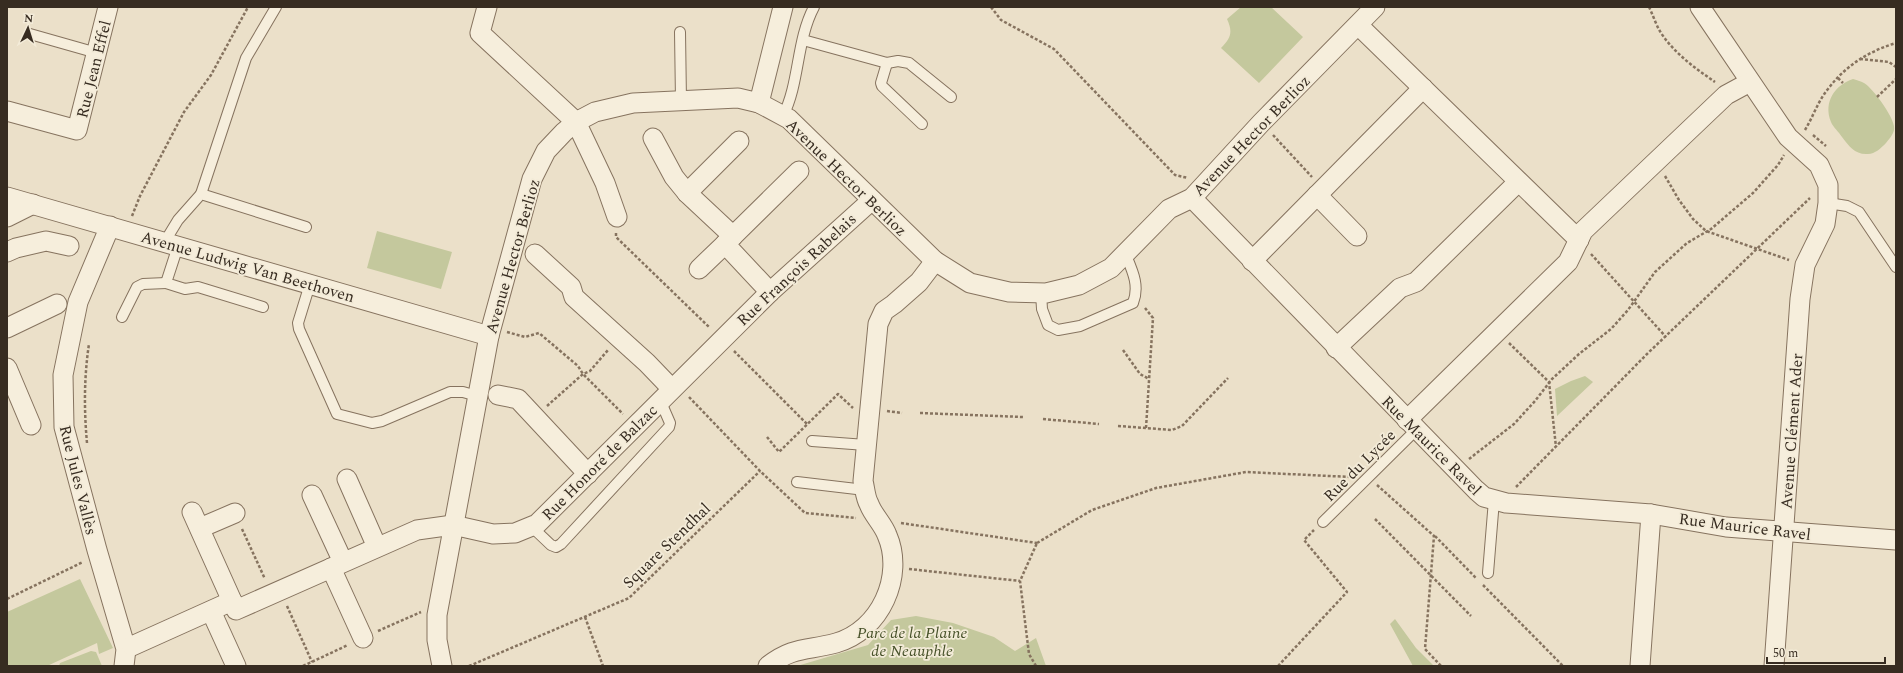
<svg xmlns="http://www.w3.org/2000/svg" width="1903" height="673" viewBox="0 0 1903 673" font-family="Spectral,serif">
  <style>
    .green { fill: #c4c89d }
    .lines { fill: none; stroke-linecap: round; stroke-linejoin: round }
    .service-casing { stroke: #86735f; stroke-width: 12 }
    .minor-casing { stroke: #86735f; stroke-width: 21 }
    .path { stroke: #86735f; stroke-width: 2.5; stroke-dasharray: 3 2; stroke-linecap: butt }
    .service { stroke: #f6eedc; stroke-width: 10 }
    .minor { stroke: #f6eedc; stroke-width: 19 }
    .labels { text-anchor: middle; stroke-width: 3.5; stroke-linejoin: round; paint-order: stroke }
    .street-label { font-size: 16px; fill: #372c21; stroke: #f3ebd8 }
    .park-label { font-size: 16px; font-style: italic; fill: #48522a; stroke: #f3ebd8 }
  </style>
  <rect width="100%" height="100%" fill="#ebe0c9"/>
  <!-- green -->
  <g class="green">
    <path d="M1241 7H1271L1303 37 1259 83 1221 48C1231 38 1233 32 1227 19Z"/>
    <path d="M1853 79C1856 80 1861 81 1864 83 1873 88 1897 121 1894 130 1893 135 1889 139 1886 143 1881 148 1875 154 1868 154 1855 155 1849 146 1842 137 1839 132 1833 127 1831 122 1823 102 1835 85 1853 79Z"/>
    <polygon points="377,231 452,252 441,289 367,268"/>
    <polygon points="1585,376 1593,382 1557,416 1555,389 1571,381"/>
    <polygon points="80,579 113,648 99,654 97,643 47,666 7,666 7,612"/>
    <polygon points="916,616 953,623 994,637 1015,651 1036,638 1046,666 797,666 868,645 891,620"/>
    <polygon points="1395,619 1416,648 1434,666 1413,666 1390,624"/>
    <polygon points="91,651 96,652 102,666 59,666 60,663"/>
  </g>
  <g class="lines">
    <defs>
      <g id="service">
        <polyline points="680,32 681,101"/>
        <polyline points="30,34 97,53"/>
        <polyline points="803,40 887,63 898,61 909,63 951,97"/>
        <polyline points="887,63 881,83 882,86 922,124"/>
        <path d="M783 116C800 82 796 41 814 7"/>
        <polyline points="201,194 246,58 276,7"/>
        <polyline points="1828,203 1847,206 1859,212 1896,267"/>
        <polyline points="164,243 178,220 201,194 306,227"/>
        <polyline points="178,246 166,283 185,289 198,287 263,307"/>
        <polyline points="310,284 298,323 299,329 337,414 372,423 382,421 450,392 463,392 477,396"/>
        <path d="M1041 293 1042 309 1048 325 1058 330 1080 326 1133 303C1140 285 1132 270 1125 253"/>
        <polyline points="122,317 137,287 143,284 166,283"/>
        <polyline points="812,441 866,445"/>
        <polyline points="797,482 865,490"/>
        <polyline points="1323,522 1416,430"/>
        <polyline points="531,526 551,545 556,547 561,544 669,427 670,423 660,400"/>
        <polyline points="1488,573 1494,500"/>
      </g>
      <g id="minor">
        <polyline points="487,7 480,33 576,122 605,183 617,217"/>
        <polyline points="1700,7 1788,137 1819,165 1828,185 1828,203 1825,224 1805,265 1800,299 1774,666"/>
        <polyline points="1358,25 1579,240"/>
        <polyline points="759,103 783,7"/>
        <polyline points="7,111 77,130 108,7"/>
        <polyline points="653,138 674,177 687,193 733,236 725,244 770,292"/>
        <polyline points="687,193 739,141"/>
        <polyline points="1317,195 1357,236"/>
        <polyline points="7,197 489,336"/>
        <polyline points="1192,198 1476,490 1484,497 1506,503 1651,514 1726,527 1896,540"/>
        <polyline points="7,217 33,204"/>
        <polyline points="110,226 78,302 63,375 64,427 97,550 126,649 124,666"/>
        <polyline points="733,236 799,171"/>
        <polyline points="7,252 16,248 46,241 69,246"/>
        <polyline points="535,254 571,287 574,297 647,363 672,389"/>
        <polyline points="1252,261 1423,88"/>
        <polyline points="699,269 725,244"/>
        <polyline points="7,328 57,304"/>
        <polyline points="1336,348 1400,288 1416,282 1515,185"/>
        <polyline points="7,368 31,425"/>
        <polyline points="498,395 518,399 588,474"/>
        <polyline points="1407,420 1568,262 1583,231 1726,95 1750,82"/>
        <polyline points="347,479 377,547"/>
        <polyline points="312,495 343,562"/>
        <polyline points="192,512 232,601"/>
        <polyline points="200,528 235,513"/>
        <polyline points="331,568 363,638"/>
        <polyline points="211,611 236,666"/>
        <polyline points="132,646 232,601 236,610 417,530 453,525 493,534 515,533 537,524 770,292 872,200"/>
        <polyline points="442,666 437,640 437,615 489,336 532,179 546,151 564,132 576,122 595,112 633,103 738,98 759,103 789,119 935,261 970,283 1009,292 1046,293 1079,285 1111,268 1169,209 1192,198 1261,123 1375,7"/>
        <path d="M768 666C794 646 807 651 836 643 880 631 905 576 887 535 883 524 873 515 869 504 865 497 865 488 863 481L878 324 884 311 894 304 919 282 935 261"/>
        <polyline points="1640,666 1651,514"/>
      </g>
    </defs>
    <!-- service casing -->
    <use href="#service" class="service-casing"/>
    <!-- minor casing -->
    <use href="#minor" class="minor-casing"/>
    <!-- path -->
    <g class="path">
      <polyline points="991,7 1001,20 1054,49 1175,175 1188,178"/>
      <path d="M1649 7C1653 15 1656 25 1661 33 1675 54 1695 68 1715 82"/>
      <polyline points="1860,59 1889,62 1896,67"/>
      <polyline points="1838,78 1843,83"/>
      <polyline points="1877,97 1896,79"/>
      <path d="M1805 130C1813 117 1818 101 1828 89 1845 66 1869 51 1896 43"/>
      <polyline points="1273,135 1312,177"/>
      <polyline points="1813,135 1826,146"/>
      <polyline points="1665,176 1679,200 1693,219 1706,231 1789,260"/>
      <polyline points="132,216 140,196 184,112 211,75 248,7"/>
      <polyline points="616,233 616,237 710,328"/>
      <polyline points="1591,254 1666,337"/>
      <polyline points="1145,308 1153,318 1146,428"/>
      <polyline points="507,332 525,337 539,333 578,366 583,374 623,414"/>
      <polyline points="1509,343 1549,382 1556,447"/>
      <polyline points="1123,350 1140,374 1149,379"/>
      <polyline points="734,351 807,424"/>
      <polyline points="689,397 760,471 805,513 856,518"/>
      <polyline points="547,406 583,374 590,371 608,350"/>
      <polyline points="887,411 902,413"/>
      <polyline points="920,413 1023,417"/>
      <polyline points="1043,419 1099,424"/>
      <polyline points="1118,426 1172,430 1182,426 1228,378"/>
      <polyline points="767,437 779,452 838,394 853,408"/>
      <path d="M87 443C84 410 84 377 89 344"/>
      <polyline points="1469,459 1514,424 1535,401 1552,379 1579,354 1611,329 1628,310 1655,272 1687,243 1711,229 1753,193 1778,165 1784,155"/>
      <polyline points="1377,485 1434,536 1425,649 1441,666"/>
      <polyline points="1516,487 1647,354 1810,198"/>
      <polyline points="1375,519 1471,616"/>
      <polyline points="901,523 1037,543"/>
      <polyline points="242,529 265,579"/>
      <polyline points="1435,536 1476,578"/>
      <polyline points="1037,543 1092,510 1156,488 1246,472 1351,477"/>
      <polyline points="909,569 1020,581"/>
      <polyline points="1483,585 1563,666"/>
      <polyline points="7,599 83,562"/>
      <polyline points="287,606 312,662"/>
      <polyline points="585,617 603,666"/>
      <polyline points="378,631 421,612"/>
      <polyline points="303,666 348,645"/>
      <polyline points="469,666 629,598 760,471"/>
      <polyline points="1036,666 1029,654 1020,581 1037,543"/>
      <polyline points="1278,666 1347,592 1304,540 1314,530"/>
    </g>
    <!-- service -->
    <use href="#service" class="service"/>
    <!-- minor -->
    <use href="#minor" class="minor"/>
  </g>
  <g class="labels">
    <!-- street labels -->
    <g class="street-label">
      <text transform="translate(93 69) rotate(-76)" y="6">Rue Jean Effel</text>
      <text transform="translate(1251 135) rotate(-46)" y="6">Avenue Hector Berlioz</text>
      <text transform="translate(847 177) rotate(44)" y="6">Avenue Hector Berlioz</text>
      <text transform="translate(512 256) rotate(-74)" y="6">Avenue Hector Berlioz</text>
      <text transform="translate(248 266) rotate(16)" y="6">Avenue Ludwig Van Beethoven</text>
      <text transform="translate(796 269) rotate(-43)" y="6">Rue François Rabelais</text>
      <text transform="translate(1791 431) rotate(-86)" y="6">Avenue Clément Ader</text>
      <text transform="translate(1432 445) rotate(45)" y="6">Rue Maurice Ravel</text>
      <text transform="translate(599 462) rotate(-45)" y="6">Rue Honoré de Balzac</text>
      <text transform="translate(1359 465) rotate(-45)" y="6">Rue du Lycée</text>
      <text transform="translate(79 480) rotate(76)" y="6">Rue Jules Vallès</text>
      <text transform="translate(1745 526) rotate(7)" y="6">Rue Maurice Ravel</text>
      <text transform="translate(666 545) rotate(-44)" y="6">Square Stendhal</text>
    </g>
    <!-- park labels -->
    <g class="park-label">
      <text x="912" y="638">Parc de la Plaine<tspan x="912" dy="18">de Neauphle</tspan></text>
    </g>
  </g>
  <!-- border -->
  <rect width="1903" height="673" fill="none" stroke="#372c21" stroke-width="16"/>
  <!-- north arrow -->
  <g transform="translate(28 28) rotate(4)" stroke="#f3ebd8" stroke-width="3" paint-order="stroke">
  <path d="M0-3L7 15L0 10L-7 15Z" fill="#372c21"/>
  <text y="-6" font-size="11" font-weight="bold" text-anchor="middle" fill="#372c21">N</text>
  </g>
  <!-- scale -->
  <path d="M1767 657v6h118v-6" fill="none" stroke="#372c21" stroke-width="2"/>
  <text x="1773" y="657" font-size="12" fill="#372c21" stroke="#f3ebd8" stroke-width="3" paint-order="stroke">50 m</text>
</svg>
